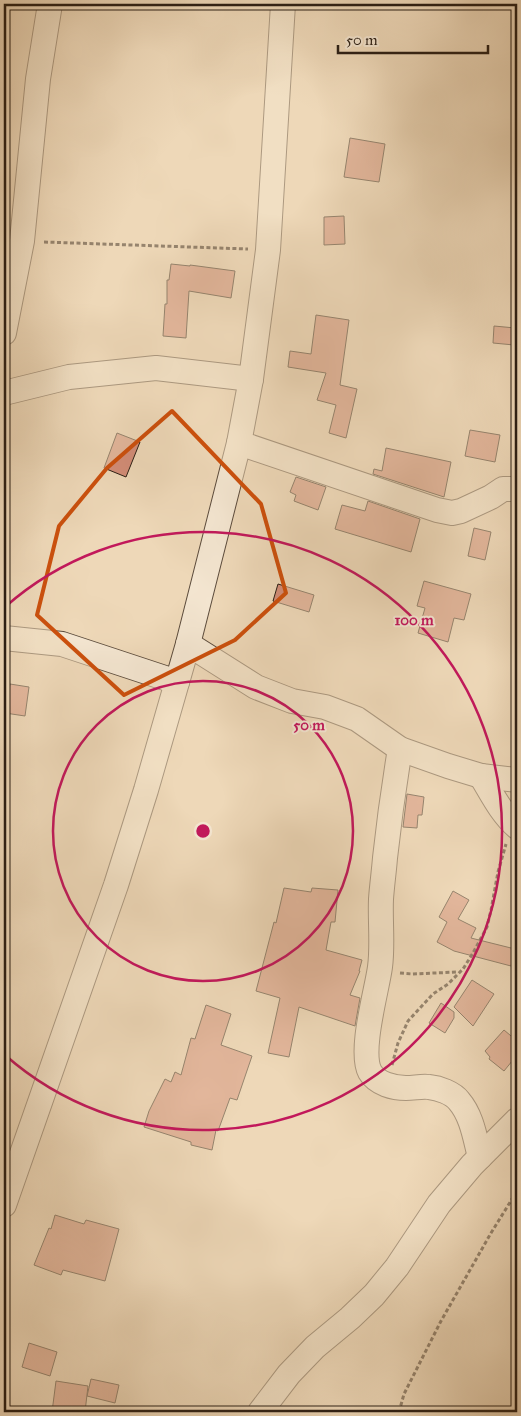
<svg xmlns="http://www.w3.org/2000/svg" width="521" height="1416" viewBox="0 0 521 1416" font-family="'IM FELL Great Primer',serif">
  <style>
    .building { fill: #d38d78; stroke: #2b1e14 }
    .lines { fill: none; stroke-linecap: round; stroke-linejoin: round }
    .minor-casing { stroke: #5c4c3d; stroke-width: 26 }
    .path { stroke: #2b1e14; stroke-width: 3; stroke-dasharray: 4 2.5; stroke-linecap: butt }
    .minor { stroke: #f4e6d1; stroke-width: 24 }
    .marked { fill: none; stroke: #cc500d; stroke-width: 4; stroke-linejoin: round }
    .ring { fill: none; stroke: #c2185b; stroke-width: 2.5 }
    .centre { fill: #c2185b; stroke: #f4e6d1; stroke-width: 2.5 }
    .ring-label { font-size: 15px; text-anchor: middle; font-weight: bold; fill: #c2185b; stroke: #f4e6d1; stroke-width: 4; stroke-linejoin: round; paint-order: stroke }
  </style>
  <rect width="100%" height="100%" fill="#eed8b8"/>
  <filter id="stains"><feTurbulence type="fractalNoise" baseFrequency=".004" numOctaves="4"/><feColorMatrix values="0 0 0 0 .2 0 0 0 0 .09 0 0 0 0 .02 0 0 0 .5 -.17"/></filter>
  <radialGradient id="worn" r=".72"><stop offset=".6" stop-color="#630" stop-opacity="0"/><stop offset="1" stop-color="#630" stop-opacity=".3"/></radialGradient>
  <!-- building -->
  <g class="building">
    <polygon points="350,138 385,144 379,182 344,177"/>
    <polygon points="344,216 345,244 324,245 324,217"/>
    <polygon points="171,264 190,266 190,265 235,271 231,298 189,291 186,338 163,336 165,304 167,304 167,280 169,280"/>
    <polygon points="316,315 349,320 340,385 357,389 346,438 329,433 336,405 317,400 326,373 288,367 290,351 311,354"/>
    <polygon points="494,326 515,328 514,345 493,343"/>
    <polygon points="470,430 500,435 495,462 465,456"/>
    <polygon points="117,433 140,442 126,477 104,468"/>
    <polygon points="386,448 451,462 444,497 373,474 374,469 382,471"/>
    <polygon points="296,477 326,487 318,510 294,501 296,495 290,492"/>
    <polygon points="368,501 420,519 411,552 335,529 342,505 365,511"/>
    <polygon points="474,528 491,532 485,560 468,556"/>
    <polygon points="424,581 471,594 464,620 454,618 448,642 418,633 425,608 417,606"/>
    <polygon points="278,584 314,595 309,612 273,601"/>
    <polygon points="10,684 29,687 25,716 5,713"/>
    <polygon points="407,794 424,797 422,815 418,815 417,828 403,827"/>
    <polygon points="284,888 311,892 312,888 338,890 335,922 331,922 326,950 362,960 359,971 360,971 350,995 360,998 355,1026 299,1007 289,1057 268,1053 280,998 256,991 274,922 276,923"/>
    <polygon points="453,891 469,900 458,919 476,928 471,938 515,949 511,966 454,951 437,942 447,922 439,917"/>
    <polygon points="472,980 494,994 473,1026 454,1007"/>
    <polygon points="441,1003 454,1012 454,1018 445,1033 429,1023"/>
    <polygon points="206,1005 231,1014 221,1045 252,1056 237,1100 230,1098 218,1131 216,1130 212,1150 191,1145 191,1142 144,1127 149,1111 165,1079 171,1082 175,1072 181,1075 191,1038 195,1039"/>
    <polygon points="504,1030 517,1041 517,1055 504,1071 489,1059 490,1057 485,1051"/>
    <polygon points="55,1215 84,1224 86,1220 119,1229 105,1281 63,1270 61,1275 34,1265 49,1228 51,1229"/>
    <polygon points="29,1343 57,1352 50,1376 22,1367"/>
    <polygon points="91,1379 119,1385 115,1403 87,1396"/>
    <polygon points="56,1381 88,1386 85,1412 52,1412"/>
  </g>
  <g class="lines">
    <defs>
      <g id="minor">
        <polyline points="4,333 22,241 38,79 50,4"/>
        <polyline points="4,393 69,377 156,368 251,379"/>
        <polyline points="239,443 437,510 452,513 461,511 491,497 503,489 517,489"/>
        <polyline points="4,638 62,644 177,682"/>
        <polyline points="188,644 256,687 292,701 325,707 357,719 400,749 448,766 481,776 517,780"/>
        <path d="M400 749C394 785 389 821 385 858 384 871 382 885 381 899 380 922 383 945 380 967 377 990 359 1051 370 1072 377 1084 394 1088 406 1088 414 1088 422 1086 429 1087 439 1088 453 1093 459 1101 472 1116 475 1138 480 1157"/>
        <path d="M481 776C492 794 501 813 517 827"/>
        <polyline points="4,1205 116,885 146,790 188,644 239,443 251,379 268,250 283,4"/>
        <polyline points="260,1412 289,1374 315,1347 350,1318 374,1295 397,1267 439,1204 472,1165 517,1120"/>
      </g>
    </defs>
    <!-- minor casing -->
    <use href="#minor" class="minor-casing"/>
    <!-- path -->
    <g class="path">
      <polyline points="44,242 248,249"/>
      <polyline points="400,973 412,974 458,972"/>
      <polyline points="392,1065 398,1043 408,1021 433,994 448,984 463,969 473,953 487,927 491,910 498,872 506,844"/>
      <polyline points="399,1412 404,1394 441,1321 491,1233 517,1191"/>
    </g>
    <!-- minor -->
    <use href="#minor" class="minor"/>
  </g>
  <!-- marked area -->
  <path d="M0 0H521V1416H0ZM172 411 261 504 286 593 235 640 124 695 37 615 59 526 107 468Z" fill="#eed8b8" fill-opacity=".55" fill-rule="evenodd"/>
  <path class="marked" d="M172 411 261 504 286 593 235 640 124 695 37 615 59 526 107 468Z"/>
  <!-- distance rings -->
  <g class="ring">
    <circle cx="203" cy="831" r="150"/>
    <path d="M5 607A299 299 0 1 1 5 1055"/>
  </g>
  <circle cx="203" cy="831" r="8" class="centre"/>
  <g class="ring-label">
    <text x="414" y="625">100 m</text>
    <text x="309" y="730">50 m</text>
  </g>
  <!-- margin -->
  <rect width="521" height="1416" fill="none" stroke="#eed8b8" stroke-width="20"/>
  <rect x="5" y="5" width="511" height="1406" fill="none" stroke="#2b1e14" stroke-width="2.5"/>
  <rect x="10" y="10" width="501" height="1396" fill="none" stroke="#2b1e14"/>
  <!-- scale -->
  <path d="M338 45v8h150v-8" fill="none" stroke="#2b1e14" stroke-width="2.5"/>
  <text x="346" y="45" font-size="15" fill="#2b1e14" stroke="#f4e6d1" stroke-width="4" paint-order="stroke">50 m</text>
  <rect width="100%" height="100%" filter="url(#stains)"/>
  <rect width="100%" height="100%" fill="url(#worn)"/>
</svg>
